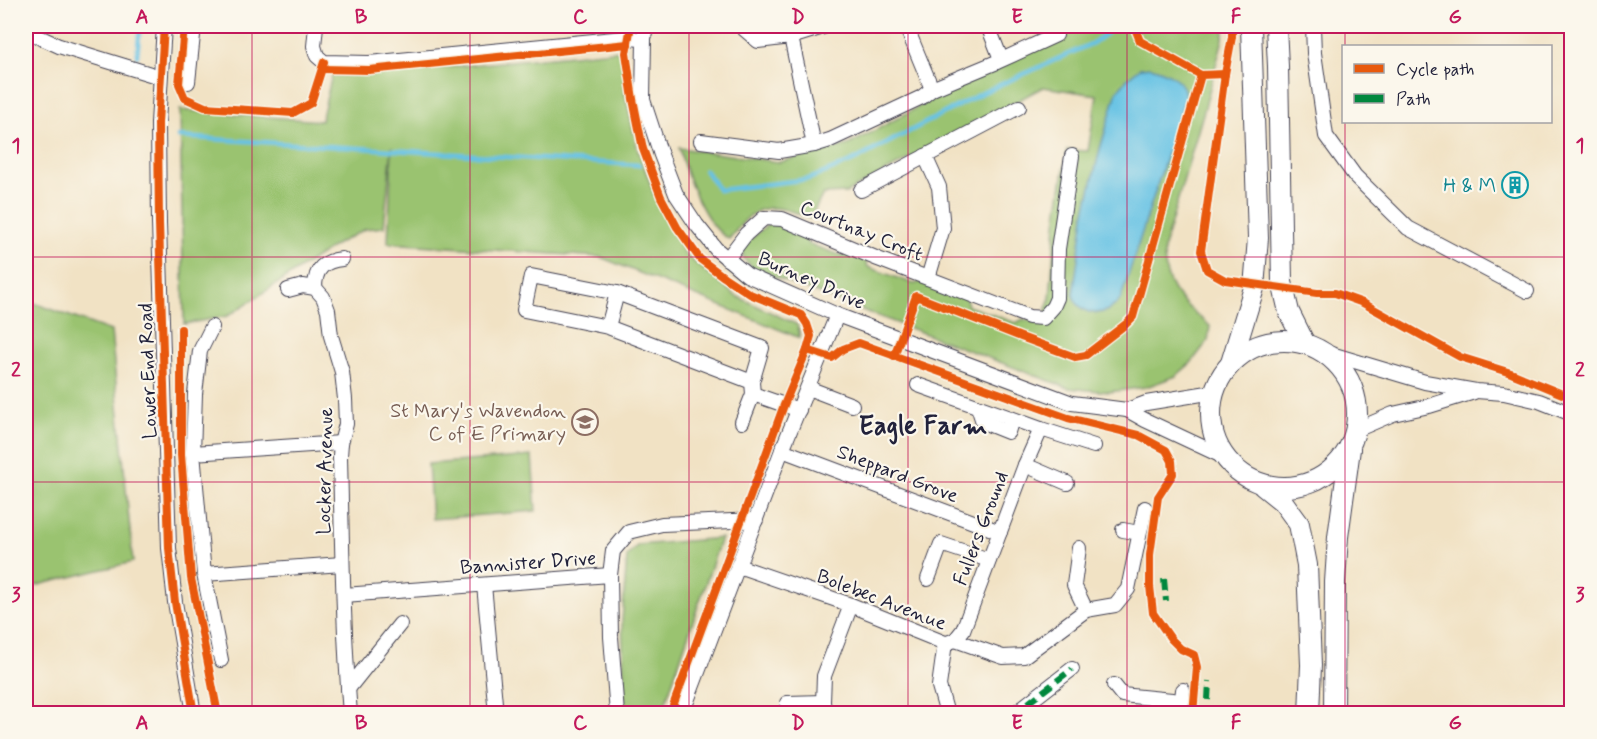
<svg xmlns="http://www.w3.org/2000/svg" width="1597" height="739" viewBox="0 0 1597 739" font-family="Mynerve,sans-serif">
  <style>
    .green { fill: #9ac370; stroke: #5e7256; stroke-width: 1.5 }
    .water { fill: #66c2e4; stroke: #447290; stroke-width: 1.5 }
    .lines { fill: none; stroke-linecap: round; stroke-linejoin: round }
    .stream { stroke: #66c2e4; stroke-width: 4.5 }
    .minor-casing { stroke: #413f50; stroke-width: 16 }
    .highway-casing { stroke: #413f50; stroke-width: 22 }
    .minor { stroke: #fff; stroke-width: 14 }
    .highway { stroke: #fff; stroke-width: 20 }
    .quiet { stroke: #00873e; stroke-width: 6; stroke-dasharray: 12 6; stroke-linecap: butt }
    .cycleway-casing { stroke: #fbf7ec; stroke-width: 11 }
    .cycleway { stroke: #e8590c; stroke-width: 8 }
    .grid { fill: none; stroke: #c2185b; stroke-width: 1.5; stroke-opacity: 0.55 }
    .labels { text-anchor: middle; stroke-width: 4.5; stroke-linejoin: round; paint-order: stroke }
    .culture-label { font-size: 20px; fill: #0d838f; stroke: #fbf7ec; text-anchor: end }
    .street-label { font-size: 20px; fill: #22223b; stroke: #fbf7ec }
    .education-label { font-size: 20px; fill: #785e54; stroke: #fbf7ec; text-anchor: end }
    .district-label { font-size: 26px; font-weight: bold; fill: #22223b; stroke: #fbf7ec }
    .neatline { fill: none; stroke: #c2185b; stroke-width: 2 }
    .grid-label { font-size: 20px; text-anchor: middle; font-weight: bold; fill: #c2185b }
  </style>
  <rect width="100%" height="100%" fill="#fbf7ec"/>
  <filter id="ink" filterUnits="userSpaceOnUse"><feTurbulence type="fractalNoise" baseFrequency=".0167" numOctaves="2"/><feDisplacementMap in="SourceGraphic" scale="12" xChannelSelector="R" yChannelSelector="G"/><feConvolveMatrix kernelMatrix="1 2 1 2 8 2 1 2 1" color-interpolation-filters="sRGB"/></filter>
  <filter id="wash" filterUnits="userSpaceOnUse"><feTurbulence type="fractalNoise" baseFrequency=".008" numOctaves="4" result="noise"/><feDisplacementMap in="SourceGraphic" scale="24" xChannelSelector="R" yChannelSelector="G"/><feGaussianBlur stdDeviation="1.35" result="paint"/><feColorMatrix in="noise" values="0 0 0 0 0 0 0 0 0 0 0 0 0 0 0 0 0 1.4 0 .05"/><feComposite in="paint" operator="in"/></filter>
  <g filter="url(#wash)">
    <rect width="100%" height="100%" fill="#f1e2c4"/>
    <!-- green -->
    <g class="green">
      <path d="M1076 26H1225L1223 39 1205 107 1164 247C1163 289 1181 301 1210 326L1208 341 1191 363 1176 376 1146 387 1109 392 1068 388 754 269 744 259 742 247 768 224 785 226 804 237 808 244 843 256 848 253 866 261 868 267 914 284 925 281 966 298 968 306 1016 323 1023 319 1046 325V308L1050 298 1056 223 1067 150 1088 151 1097 95 1043 87 846 193 823 194 810 219C793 211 769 201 751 215 743 221 736 231 729 239 705 227 685 173 679 148L779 162 848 145 933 99 1065 33Z"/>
      <polygon points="623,50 625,94 637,147 657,202 685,254 736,296 798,325 800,338 600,257 388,243 392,146 384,227 365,229 337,244 228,316 184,324 180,110 321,121 332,75 368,75"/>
      <polygon points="26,300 111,331 133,562 26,588"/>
      <polygon points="532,456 536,511 432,519 428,464"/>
      <polygon points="721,538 662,713 625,713 622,621 627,556 638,545"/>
    </g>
    <!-- water -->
    <path class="water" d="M1151 67C1167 72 1187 80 1185 99L1121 298C1108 318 1081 319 1073 295L1084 216 1100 149 1117 91 1128 78 1140 68Z"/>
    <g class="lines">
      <!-- stream -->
      <g class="stream">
        <polyline points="137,56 140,26"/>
        <polyline points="178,137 639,165"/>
        <polyline points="705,170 719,190 809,179 853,161 984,92 1093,43 1107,33 1111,26"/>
      </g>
    </g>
  </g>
  <g filter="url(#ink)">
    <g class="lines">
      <defs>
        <g id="minor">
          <polyline points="164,26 158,123 159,223 169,548 175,602 194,714"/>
          <polyline points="316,26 314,46 317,56 324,62 369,63 624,38 644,39"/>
          <polyline points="646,26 644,39 643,100 661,155 676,194 696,224 716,249 747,275 837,315 1072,403 1127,410 1145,420 1224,457"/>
          <polyline points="743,26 744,29 758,41 791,37 826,26"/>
          <polyline points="906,26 932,89"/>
          <polyline points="988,26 1001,59"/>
          <polyline points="1313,26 1314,53 1326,136 1355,176 1408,228 1527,291"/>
          <polyline points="26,31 59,46 160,77"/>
          <polyline points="791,37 814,145"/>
          <polyline points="188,82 194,26"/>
          <polyline points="701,141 779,151 814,145 830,140 922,97 932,89 997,62 1056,35"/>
          <polyline points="925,156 939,187 943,228 928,278"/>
          <polyline points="861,190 1019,107"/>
          <polyline points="727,259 746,234 764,218 782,219 878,259 1029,317 1043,318 1053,307 1057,298 1058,249 1072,156"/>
          <path d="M315 288C315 268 324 261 342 259"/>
          <path d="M288 290 303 286 315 288 323 297 328 310 331 336 342 372 345 399 346 424 341 443 340 456C342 542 343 628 350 714"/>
          <polyline points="212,327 200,351 195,394 193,453 204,574 221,660"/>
          <polyline points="608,327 617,293"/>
          <polyline points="1321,351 1425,382 1476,391 1504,393 1539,401 1572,414"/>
          <polyline points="918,385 1041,429 1094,446"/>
          <polyline points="808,388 852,405"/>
          <polyline points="753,394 799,410"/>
          <polyline points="978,407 983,422 1008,432 1012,419"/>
          <polyline points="1127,410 1146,403 1214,392"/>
          <polyline points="742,422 753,394 752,382 762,348 617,293 531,276 524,310 608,327 752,382"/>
          <polyline points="1356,430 1393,414 1429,406 1474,392"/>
          <polyline points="782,450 1000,532"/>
          <polyline points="193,453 341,443"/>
          <polyline points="1025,465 1067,483"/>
          <polyline points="1123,530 1139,533"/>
          <polyline points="1079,548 1074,585 1086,610"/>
          <polyline points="738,566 851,605 945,643 939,686 947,714"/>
          <polyline points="204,574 342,564"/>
          <polyline points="928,579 941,544 989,560"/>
          <polyline points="484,585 496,714"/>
          <polyline points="344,595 610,575"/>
          <polyline points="955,640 1003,657 1024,656 1086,610 1115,605 1128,589 1145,508"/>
          <polyline points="947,643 955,640 963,630 1025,465 1041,429"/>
          <polyline points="1114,685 1122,695 1182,701"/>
          <polyline points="348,689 400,624"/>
          <polyline points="787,703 823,702"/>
          <polyline points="617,714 611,637 610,575 613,551 629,532 662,524 756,520"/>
          <polyline points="682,714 782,450 837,315"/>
          <polyline points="825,714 823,702 824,676 851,605"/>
          <polyline points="1014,714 1072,669"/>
          <polyline points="1180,714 1183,690"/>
        </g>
        <g id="highway">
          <polyline points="1276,26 1278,66 1282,282 1289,312 1305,344"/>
          <circle cx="1284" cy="414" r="73"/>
          <polyline points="1231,363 1254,288 1258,238 1251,26"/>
          <polyline points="1263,486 1283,502 1299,524 1307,565 1311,665 1309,714"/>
          <polyline points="1334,714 1335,582 1338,537 1350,449"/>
        </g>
      </defs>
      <!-- minor casing -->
      <use href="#minor" class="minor-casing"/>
      <!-- highway casing -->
      <use href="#highway" class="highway-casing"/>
      <!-- minor -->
      <use href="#minor" class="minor"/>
      <!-- highway -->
      <use href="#highway" class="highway"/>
      <!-- quiet -->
      <g class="quiet">
        <polyline points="1164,579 1166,601"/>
        <polyline points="1208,700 1209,681"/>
        <polyline points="1014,714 1072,669"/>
      </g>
      <defs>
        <g id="cycleway">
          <polyline points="164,26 158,123 159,223 169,548 175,602 194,714"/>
          <polyline points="184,26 179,84 185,98 205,107 293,113 311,103 324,62"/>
          <polyline points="631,26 626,53 633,99 643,149 661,197 677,227 700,259 724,277 750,294 801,315 807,324 811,336 807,350 784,405 670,714"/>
          <polyline points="1134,26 1140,41 1201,75"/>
          <polyline points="1232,26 1232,37 1225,74 1201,251 1207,270 1225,280 1317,293 1335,293 1363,303 1460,357 1511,373 1572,398"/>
          <polyline points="322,69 369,70 628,44"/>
          <polyline points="181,329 181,455 191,578 218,714"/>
          <polyline points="807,350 832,358 843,349 859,343 1068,418 1138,435 1166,450 1172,461 1173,474 1158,497 1150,555 1150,586 1153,613 1171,639 1181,649 1194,655 1197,667 1193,714"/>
          <polyline points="894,356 916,296 1021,337 1075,357 1086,355 1126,324 1133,317 1201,75 1225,74"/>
        </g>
      </defs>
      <!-- cycleway casing -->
      <use href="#cycleway" class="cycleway-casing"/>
      <!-- cycleway -->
      <use href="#cycleway" class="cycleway"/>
    </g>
  </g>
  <!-- grid -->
  <path class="grid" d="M252 26V714M470 26V714M689 26V714M908 26V714M1127 26V714M1345 26V46M1345 122V714M26 257H1572M26 482H1572"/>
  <!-- icons -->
  <defs>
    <symbol id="building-ring" viewBox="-11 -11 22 22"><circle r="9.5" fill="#fbf7ec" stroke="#0f9aa8" stroke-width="1.5"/><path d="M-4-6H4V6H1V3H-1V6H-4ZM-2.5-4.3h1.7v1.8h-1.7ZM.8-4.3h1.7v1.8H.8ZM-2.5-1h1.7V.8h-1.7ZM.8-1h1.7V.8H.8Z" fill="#0f9aa8"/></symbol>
    <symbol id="school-ring" viewBox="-11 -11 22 22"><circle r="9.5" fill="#fbf7ec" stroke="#8d6e63" stroke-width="1.5"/><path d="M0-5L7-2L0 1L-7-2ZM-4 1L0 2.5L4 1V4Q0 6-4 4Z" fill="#8d6e63"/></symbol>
  </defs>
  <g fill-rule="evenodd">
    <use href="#building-ring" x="1500" y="170" width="30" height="30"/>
    <use href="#school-ring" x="570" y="407" width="30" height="30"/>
  </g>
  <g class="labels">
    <!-- culture labels -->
    <g class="culture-label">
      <text x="1496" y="192">H &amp; M</text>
    </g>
    <!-- street labels -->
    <g class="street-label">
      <text transform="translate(862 230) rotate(22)" y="7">Courtnay Croft</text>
      <text transform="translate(812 280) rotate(24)" y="7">Burney Drive</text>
      <text transform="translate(147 371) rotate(-92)" y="7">Lower End Road</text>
      <text transform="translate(324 471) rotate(-89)" y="7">Locker Avenue</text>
      <text transform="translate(898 473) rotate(21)" y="7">Sheppard Grove</text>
      <text transform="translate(980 528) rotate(-69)" y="7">Fullers Ground</text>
      <text transform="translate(528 562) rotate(-4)" y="7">Bannister Drive</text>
      <text transform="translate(882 599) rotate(21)" y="7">Bolebec Avenue</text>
    </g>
    <!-- education labels -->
    <g class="education-label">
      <text x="566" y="417">St Mary's Wavendon<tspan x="566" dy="23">C of E Primary</tspan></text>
    </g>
    <!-- district labels -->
    <g class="district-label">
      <text x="923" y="434">Eagle Farm</text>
    </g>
  </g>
  <!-- margin -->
  <rect width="1597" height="739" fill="none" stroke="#fbf7ec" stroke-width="66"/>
  <!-- legend -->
  <rect x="1342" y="45" width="210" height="78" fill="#fbf7ec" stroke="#a4a2a5" stroke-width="1.5"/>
  <rect x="1354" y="64" width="30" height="9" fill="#e8590c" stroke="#a4a2a5" stroke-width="1.5"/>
  <text x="1396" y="75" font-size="18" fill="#22223b">Cycle path</text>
  <rect x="1354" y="94" width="30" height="9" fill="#00873e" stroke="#a4a2a5" stroke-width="1.5"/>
  <text x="1396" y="105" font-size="18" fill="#22223b">Path</text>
  <rect x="33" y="33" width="1531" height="673" class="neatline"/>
  <g class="grid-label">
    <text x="142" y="23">A</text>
    <text x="361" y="23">B</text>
    <text x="580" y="23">C</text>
    <text x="798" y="23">D</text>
    <text x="1017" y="23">E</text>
    <text x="1236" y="23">F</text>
    <text x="1455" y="23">G</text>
    <text x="16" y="152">1</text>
    <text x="1580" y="152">1</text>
    <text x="16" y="376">2</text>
    <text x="1580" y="376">2</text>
    <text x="16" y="601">3</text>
    <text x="1580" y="601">3</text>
    <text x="142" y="729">A</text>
    <text x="361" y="729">B</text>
    <text x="580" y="729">C</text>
    <text x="798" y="729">D</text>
    <text x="1017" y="729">E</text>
    <text x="1236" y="729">F</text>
    <text x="1455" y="729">G</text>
  </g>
</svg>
